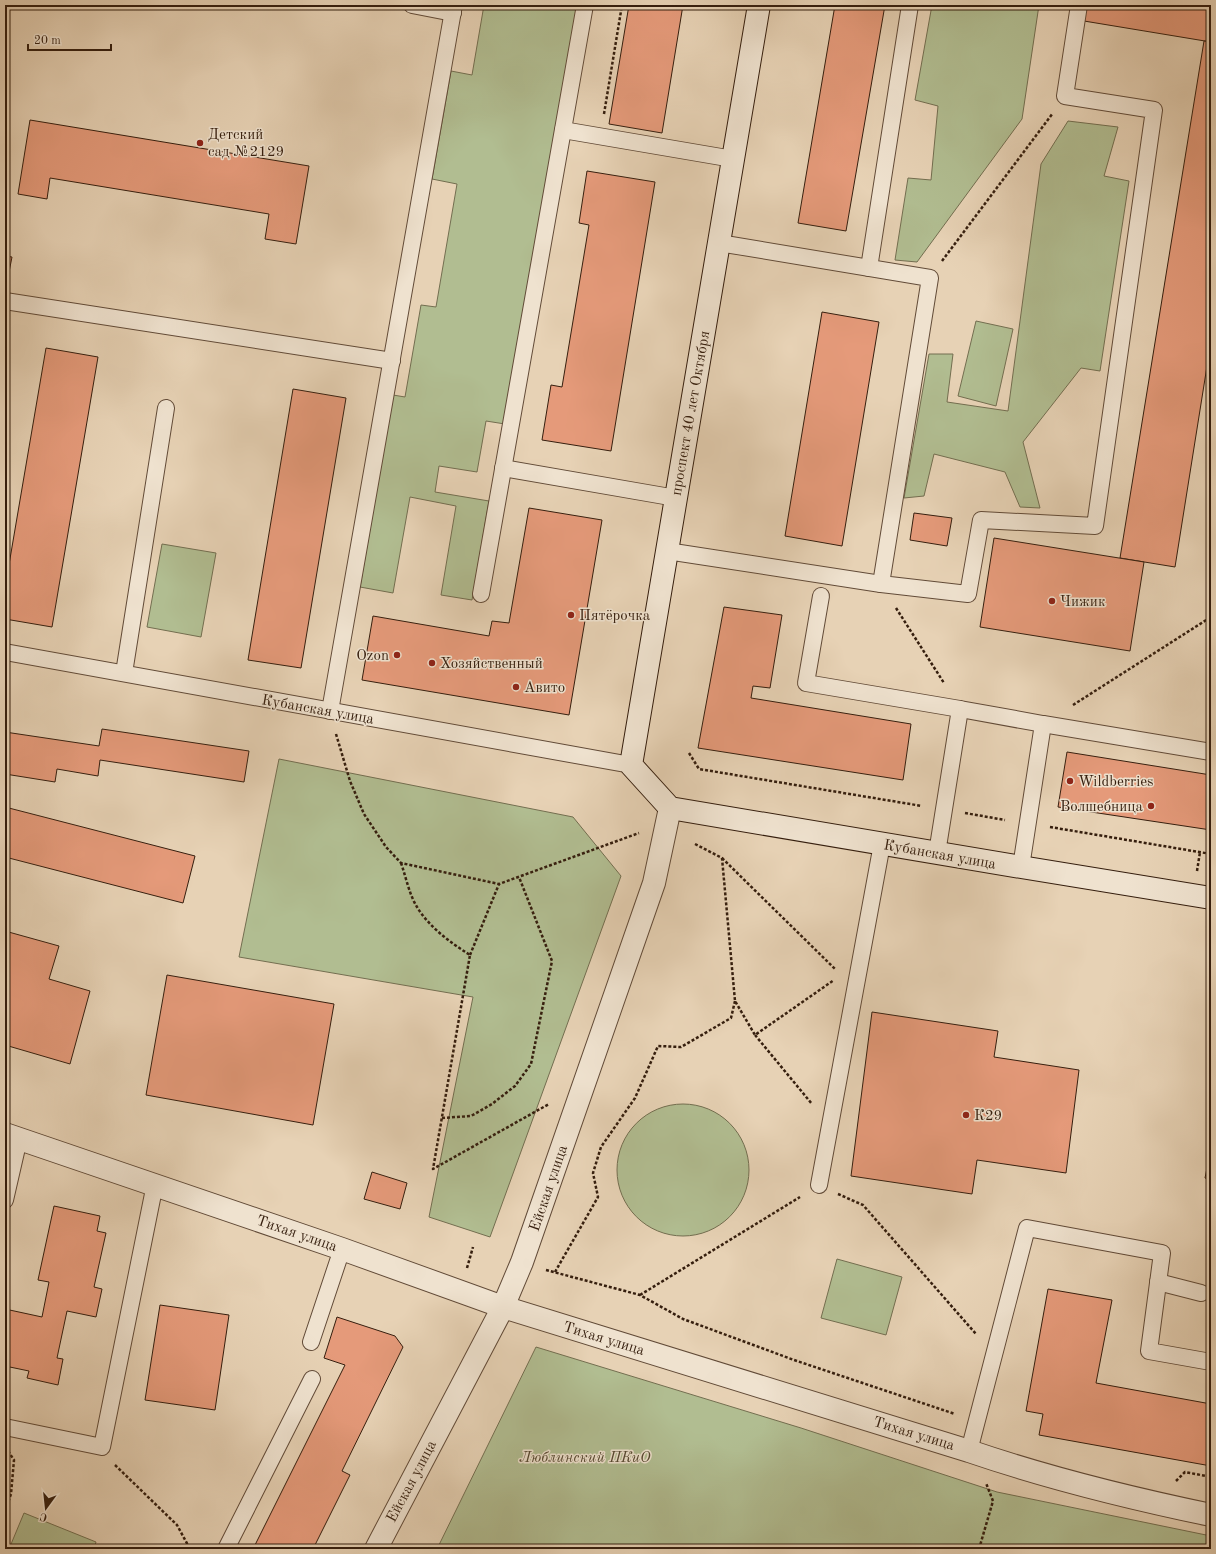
<svg xmlns="http://www.w3.org/2000/svg" width="1216" height="1554" viewBox="0 0 1216 1554" font-family="'Old Standard TT',serif">
  <style>
    .green { fill: #b1bd91; stroke: #736e50 }
    .building { fill: #e59a7a; stroke: #351e0e }
    .lines { fill: none; stroke-linecap: round; stroke-linejoin: round }
    .lane-casing { stroke: #624b38; stroke-width: 18 }
    .street-casing { stroke: #624b38; stroke-width: 24 }
    .secondary-casing { stroke: #351e0e; stroke-width: 24 }
    .path { stroke: #351e0e; stroke-width: 2.5; stroke-dasharray: 3 2; stroke-linecap: butt }
    .lane { stroke: #efe2cf; stroke-width: 16 }
    .street { stroke: #efe2cf; stroke-width: 22 }
    .secondary { stroke: #efe2cf; stroke-width: 22 }
    .poi-dot { fill: #8f2418; stroke: #efe2cf; stroke-width: 1.5 }
    .labels { text-anchor: middle; stroke-width: 3; stroke-linejoin: round; paint-order: stroke }
    .poi-label { font-size: 15px; fill: #351e0e; stroke: #efe2cf; text-anchor: start }
    .street-label { font-size: 15px; fill: #351e0e; stroke: #efe2cf }
    .park-label { font-size: 15px; font-style: italic; fill: #54462f; stroke: #efe2cf }
  </style>
  <rect width="100%" height="100%" fill="#e7d2b5"/>
  <filter id="stains"><feTurbulence type="fractalNoise" baseFrequency=".005" numOctaves="4"/><feColorMatrix values="0 0 0 0 .2 0 0 0 0 .09 0 0 0 0 .02 0 0 0 .5 -.17"/></filter>
  <radialGradient id="worn" r=".72"><stop offset=".6" stop-color="#630" stop-opacity="0"/><stop offset="1" stop-color="#630" stop-opacity=".3"/></radialGradient>
  <!-- green -->
  <g class="green">
    <polygon points="484,5 577,5 505,424 486,421 477,472 439,466 435,492 489,501 472,600 441,595 456,506 410,497 393,593 360,587 393,395 405,397 421,305 436,307 457,184 432,179 451,71 472,75"/>
    <polygon points="932,5 1039,5 1022,119 917,262 895,260 908,178 931,180 938,106 915,100"/>
    <polygon points="1068,121 1118,127 1104,176 1129,181 1100,371 1081,368 1023,442 1040,508 1020,507 1005,472 934,454 924,496 904,498 929,354 953,354 947,402 1008,411 1041,164"/>
    <polygon points="976,321 1013,329 996,406 958,396"/>
    <polygon points="162,544 216,553 201,637 147,627"/>
    <polygon points="279,759 573,817 621,876 490,1237 429,1217 473,997 239,957"/>
    <circle cx="683" cy="1170" r="66"/>
    <polygon points="837,1259 902,1277 886,1335 821,1318"/>
    <polygon points="536,1347 801,1428 997,1492 1211,1536 1211,1549 437,1549"/>
    <polygon points="24,1513 96,1542 94,1549 9,1549"/>
  </g>
  <!-- building -->
  <g class="building">
    <polygon points="629,5 683,5 662,133 609,124"/>
    <polygon points="835,5 885,5 846,231 798,223"/>
    <polygon points="1087,5 1211,5 1211,42 1084,21"/>
    <polygon points="1204,41 1211,42 1211,341 1175,567 1120,558"/>
    <polygon points="30,120 309,166 296,244 265,239 269,214 50,178 47,199 18,194"/>
    <polygon points="587,171 655,182 611,451 542,440 551,385 562,387 589,225 579,223"/>
    <polygon points="5,256 12,257 5,292"/>
    <polygon points="822,312 879,322 842,546 785,536"/>
    <polygon points="46,348 98,357 52,627 5,619 5,588"/>
    <polygon points="293,389 346,398 301,668 248,660"/>
    <polygon points="529,508 602,520 569,715 362,680 373,616 489,636 492,621 509,623"/>
    <polygon points="914,513 952,518 947,546 910,540"/>
    <polygon points="994,538 1144,562 1130,651 980,627"/>
    <polygon points="724,607 782,615 770,688 753,686 751,698 911,724 903,780 698,748"/>
    <polygon points="102,729 249,751 244,782 100,760 98,776 57,769 55,782 5,774 5,732 99,746"/>
    <polygon points="1067,752 1211,775 1211,830 1058,807"/>
    <polygon points="5,807 195,856 183,903 5,857"/>
    <polygon points="5,931 59,946 49,979 90,991 70,1064 5,1045"/>
    <polygon points="167,975 334,1004 313,1125 146,1095"/>
    <polygon points="872,1012 998,1031 994,1057 1079,1070 1066,1173 977,1160 972,1194 851,1176"/>
    <polygon points="1211,1148 1211,1180 1205,1178"/>
    <polygon points="372,1172 407,1183 400,1209 364,1199"/>
    <polygon points="54,1206 100,1216 97,1231 106,1233 94,1287 102,1289 96,1317 67,1311 57,1358 63,1359 58,1385 27,1378 29,1371 5,1366 5,1309 42,1317 49,1282 38,1280"/>
    <polygon points="1048,1289 1112,1300 1096,1383 1211,1404 1211,1466 1039,1435 1043,1414 1026,1411"/>
    <polygon points="160,1305 229,1315 215,1410 145,1400"/>
    <polygon points="337,1317 395,1336 403,1347 342,1471 350,1475 313,1549 253,1549 345,1365 324,1358"/>
  </g>
  <g class="lines">
    <defs>
      <g id="lane">
        <polyline points="412,5 453,13"/>
        <polyline points="563,130 733,159"/>
        <polyline points="719,243 930,278 881,584 968,594 981,520 1095,526 1154,110 1065,96 1079,5"/>
        <polyline points="869,268 910,5"/>
        <polyline points="5,301 392,361"/>
        <polyline points="503,468 676,498"/>
        <polyline points="667,551 881,584"/>
        <polyline points="481,594 585,5"/>
        <polyline points="821,596 806,683 960,709"/>
        <polyline points="5,652 631,765"/>
        <polyline points="124,673 166,408"/>
        <polyline points="330,711 454,5"/>
        <polyline points="1043,724 1211,752"/>
        <polyline points="937,853 960,709 1043,724 1021,867"/>
        <polyline points="819,1185 882,844"/>
        <polyline points="5,1200 19,1139"/>
        <polyline points="1158,1282 1201,1293"/>
        <polyline points="311,1342 342,1249"/>
        <polyline points="5,1427 102,1447 155,1184"/>
        <polyline points="969,1451 1027,1228 1162,1253 1149,1351 1211,1362"/>
        <polyline points="226,1549 312,1379"/>
      </g>
      <g id="street">
        <path d="M5 1134 342 1249 503 1307 969 1451C1048 1478 1129 1498 1211 1515"/>
        <polyline points="376,1549 503,1307 522,1262 654,883 670,808"/>
      </g>
      <polyline id="secondary" points="759,5 631,765 670,808 1021,867 1211,898"/>
    </defs>
    <!-- lane casing -->
    <use href="#lane" class="lane-casing"/>
    <!-- street casing -->
    <use href="#street" class="street-casing"/>
    <!-- secondary casing -->
    <use href="#secondary" class="secondary-casing"/>
    <!-- path -->
    <g class="path">
      <polyline points="604,114 622,5"/>
      <polyline points="942,261 1053,113"/>
      <polyline points="896,608 944,683"/>
      <polyline points="1073,705 1211,617"/>
      <polyline points="336,734 350,781 364,814 386,847 401,863 499,884 639,833"/>
      <polyline points="689,753 699,769 922,806"/>
      <polyline points="965,813 1005,820"/>
      <polyline points="1050,827 1211,854"/>
      <polyline points="695,844 722,858 735,1001 755,1035 834,980"/>
      <polyline points="722,858 835,969"/>
      <path d="M401 863C406 877 409 894 417 907 429 927 451 943 470 955L433 1169 549 1104"/>
      <polyline points="1197,871 1200,852"/>
      <polyline points="470,955 499,884"/>
      <polyline points="755,1035 812,1104"/>
      <polyline points="442,1118 471,1116 492,1104 515,1086 531,1064 552,961 519,877"/>
      <polyline points="838,1194 863,1205 976,1334"/>
      <polyline points="467,1268 473,1247"/>
      <polyline points="546,1270 640,1295 683,1319 794,1360 955,1414"/>
      <polyline points="555,1272 598,1197 593,1173 601,1147 635,1098 658,1046 681,1047 731,1018 735,1001"/>
      <polyline points="640,1295 800,1197"/>
      <polyline points="115,1465 177,1525 190,1549"/>
      <polyline points="1176,1481 1185,1472 1211,1477"/>
      <polyline points="5,1511 11,1494 14,1460 8,1451"/>
      <polyline points="979,1549 993,1501 986,1483"/>
    </g>
    <!-- lane -->
    <use href="#lane" class="lane"/>
    <!-- street -->
    <use href="#street" class="street"/>
    <!-- secondary -->
    <use href="#secondary" class="secondary"/>
  </g>
  <!-- markers -->
  <g class="poi-dot">
    <circle cx="200" cy="143" r="4"/>
    <circle cx="1052" cy="601" r="4"/>
    <circle cx="571" cy="615" r="4"/>
    <circle cx="397" cy="655" r="4"/>
    <circle cx="432" cy="663" r="4"/>
    <circle cx="516" cy="687" r="4"/>
    <circle cx="1070" cy="781" r="4"/>
    <circle cx="1151" cy="806" r="4"/>
    <circle cx="966" cy="1115" r="4"/>
  </g>
  <g class="labels">
    <!-- poi labels -->
    <g class="poi-label">
      <text x="208" y="139">Детский<tspan x="208" dy="17">сад №2129</tspan></text>
      <text x="1060" y="606">Чижик</text>
      <text x="579" y="620">Пятёрочка</text>
      <text x="389" y="660" text-anchor="end">Ozon</text>
      <text x="440" y="668">Хозяйственный</text>
      <text x="524" y="692">Авито</text>
      <text x="1078" y="786">Wildberries</text>
      <text x="1143" y="811" text-anchor="end">Волшебница</text>
      <text x="974" y="1120">К29</text>
    </g>
    <!-- street labels -->
    <g class="street-label">
      <text transform="translate(690 413) rotate(-80)" y="5">проспект 40 лет Октября</text>
      <text transform="translate(318 709) rotate(10)" y="5">Кубанская улица</text>
      <text transform="translate(940 854) rotate(10)" y="5">Кубанская улица</text>
      <text transform="translate(548 1188) rotate(-71)" y="5">Ейская улица</text>
      <text transform="translate(297 1233) rotate(19)" y="5">Тихая улица</text>
      <text transform="translate(604 1338) rotate(17)" y="5">Тихая улица</text>
      <text transform="translate(914 1433) rotate(17)" y="5">Тихая улица</text>
      <text transform="translate(411 1481) rotate(-62)" y="5">Ейская улица</text>
    </g>
    <!-- park labels -->
    <g class="park-label">
      <text x="585" y="1462">Люблинский ПКиО</text>
    </g>
  </g>
  <!-- margin -->
  <rect width="1216" height="1554" fill="none" stroke="#e7d2b5" stroke-width="20"/>
  <rect x="6" y="6" width="1204" height="1542" fill="none" stroke="#351e0e" stroke-width="2"/>
  <rect x="10" y="10" width="1196" height="1534" fill="none" stroke="#351e0e"/>
  <!-- north arrow -->
  <g transform="translate(46 1508) rotate(195)" stroke="#efe2cf" stroke-width="3" paint-order="stroke">
  <path d="M0-3L7 15L0 10L-7 15Z" fill="#351e0e"/>
  <text y="-6" font-size="11" font-weight="bold" text-anchor="middle" fill="#351e0e">С</text>
  </g>
  <!-- scale -->
  <path d="M28 44v6h83v-6" fill="none" stroke="#351e0e" stroke-width="2"/>
  <text x="34" y="44" font-size="12" fill="#351e0e" stroke="#efe2cf" stroke-width="3" paint-order="stroke">20 m</text>
  <rect width="100%" height="100%" filter="url(#stains)"/>
  <rect width="100%" height="100%" fill="url(#worn)"/>
</svg>
